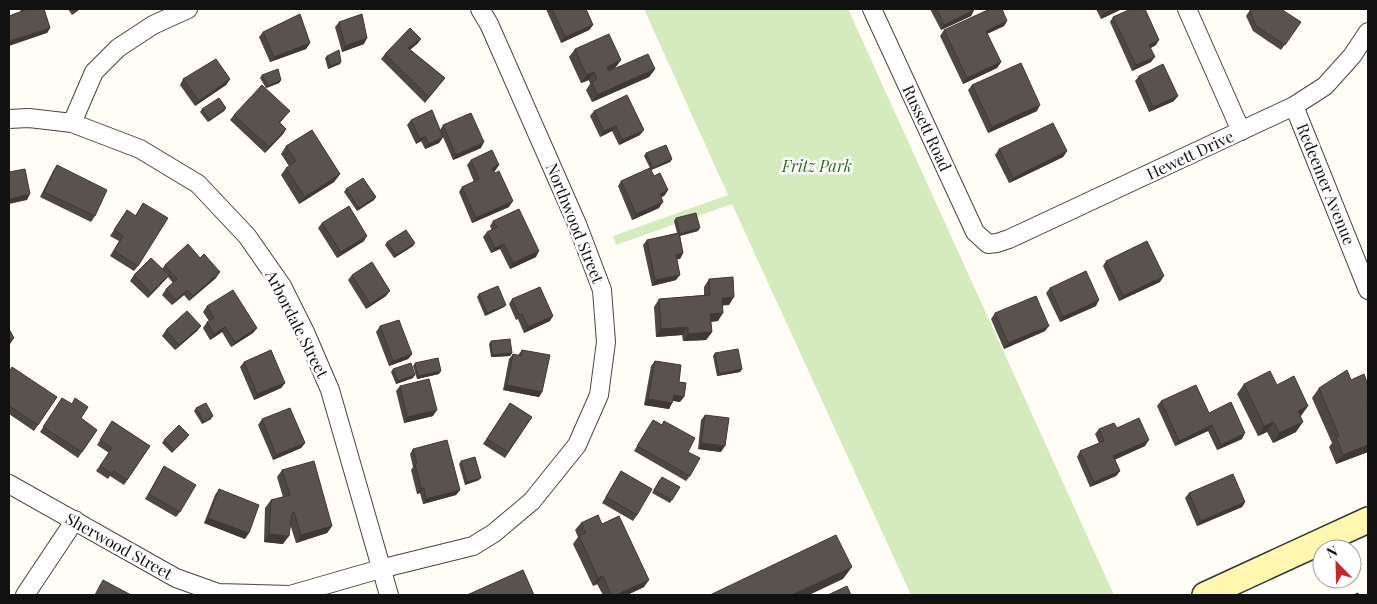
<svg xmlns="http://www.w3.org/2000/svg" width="1377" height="604" viewBox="0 0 1377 604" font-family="'Playfair Display',serif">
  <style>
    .green { fill: #d5ebbd }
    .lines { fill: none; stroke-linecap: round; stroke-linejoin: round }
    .street-casing { stroke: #444; stroke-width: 20 }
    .secondary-casing { stroke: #333; stroke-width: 28 }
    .street { stroke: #fff; stroke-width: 18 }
    .secondary { stroke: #fff6b0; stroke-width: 25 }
    .wall { fill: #4d4742 }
    .shaded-wall { fill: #3f3936 }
    .building { fill: #5a524d; stroke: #3f3936 }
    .labels { text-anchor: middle; stroke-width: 5; stroke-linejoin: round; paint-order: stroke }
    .street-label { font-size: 16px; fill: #111; stroke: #fff }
    .park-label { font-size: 16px; font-style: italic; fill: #2f6b1f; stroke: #fff }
  </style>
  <rect width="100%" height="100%" fill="#fffdf5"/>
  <!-- green -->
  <polygon class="green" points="644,9 848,9 1114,595 911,595 732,204 616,245 613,236 728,195"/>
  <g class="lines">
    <defs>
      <g id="street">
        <polyline points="872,9 975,232 988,244 997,243 1009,239 1294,106 1325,86 1352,56 1368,32"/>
        <polyline points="1187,9 1241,131"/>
        <polyline points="1294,106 1368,290"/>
        <polyline points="9,119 29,118 72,123 140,149 198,184 247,236 282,286 305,332 330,390 389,595"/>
        <polyline points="72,123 94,72 118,48 153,25 188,9"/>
        <polyline points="9,484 176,578 218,593 290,595 380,569 473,546 494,533 532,501 577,445 599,395 606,342 602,290 577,224 489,24 480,9"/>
        <polyline points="25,595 75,520"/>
      </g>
      <polyline id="secondary" points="1205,595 1368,520"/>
    </defs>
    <!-- street casing -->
    <use href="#street" class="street-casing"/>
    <!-- secondary casing -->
    <use href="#secondary" class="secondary-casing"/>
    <!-- street -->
    <use href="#street" class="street"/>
    <!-- secondary -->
    <use href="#secondary" class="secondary"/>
  </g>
  <!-- wall -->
  <g class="wall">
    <polygon points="20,9 44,9 50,28 47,33 21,12"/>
    <polygon points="68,9 80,9 72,15"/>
    <polygon points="546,9 586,9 593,25 589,30 561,43"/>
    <polygon points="930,9 974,9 974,10 971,16 941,30"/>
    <polygon points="1096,9 1122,9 1101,19"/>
    <polygon points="1250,10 1301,22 1281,50 1253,31 1246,16"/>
    <polygon points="1113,17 1156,45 1151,48 1151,62 1132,71 1110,22"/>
    <polygon points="1007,21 1004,26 987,34 1001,62 997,68 963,84 940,36 944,30"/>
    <polygon points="339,22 364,44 342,52 335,27"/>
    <polygon points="263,32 310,43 306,49 270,62 259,37"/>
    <polygon points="421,39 417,44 410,50 445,78 425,103 381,59 385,54"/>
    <polygon points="575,49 621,60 615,68 608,71 655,69 649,77 592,102 586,90 590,84 589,80 581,83 569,57"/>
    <polygon points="327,56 340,64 328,69 325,58"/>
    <polygon points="262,75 281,80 279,83 266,88 260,78"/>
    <polygon points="1139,76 1174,101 1149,112 1135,81"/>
    <polygon points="183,79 230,79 226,85 195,106 180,85"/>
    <polygon points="972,85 1037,111 988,133 968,90"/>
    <polygon points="226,108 224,111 208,122 200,112 202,109"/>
    <polygon points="290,111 280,123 286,129 283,134 265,153 230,120 234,115"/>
    <polygon points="594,111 640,135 619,145 612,131 600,137 590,116"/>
    <polygon points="411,120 440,130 443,125 481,148 453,160 443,137 439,143 425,149 421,141 416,144 407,125"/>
    <polygon points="286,146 340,174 334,182 299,204 281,175 286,168 289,166 281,154"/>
    <polygon points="999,149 1067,151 1063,157 1009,183 995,155"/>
    <polygon points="646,153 672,159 670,162 651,170 654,176 668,190 664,196 661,197 659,208 632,220 618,186 621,181 650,168 644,156"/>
    <polygon points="471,160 499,165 494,171 509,207 472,223 459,192 462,187 474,182 467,165"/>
    <polygon points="57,165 95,216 91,222 40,197 53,171"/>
    <polygon points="346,189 374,200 357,211 344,192"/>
    <polygon points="143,203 138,266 134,271 110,256 119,241 110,236 123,216 135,216"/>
    <polygon points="676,218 698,231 680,236 683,253 680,259 677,259 676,280 652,286 643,245 647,240 677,233 674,221"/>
    <polygon points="493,221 536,257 510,269 500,249 491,253 483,237 487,232 492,230 490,226"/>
    <polygon points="322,223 364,241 337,258 318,228"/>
    <polygon points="387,242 413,246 394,258 385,245"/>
    <polygon points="1106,261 1160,282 1119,301 1103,266"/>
    <polygon points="165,265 216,278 189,301 184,295 172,305 162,295 166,289 173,283 168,277 148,298 130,281 134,275 162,269"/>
    <polygon points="352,275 386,296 366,309 348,280"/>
    <polygon points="709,279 729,305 723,305 718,321 711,322 712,332 706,340 683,341 682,335 656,337 654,307 659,299 704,295 704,287"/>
    <polygon points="1050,288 1096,306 1060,322 1046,293"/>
    <polygon points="479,294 504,307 485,316 477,297"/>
    <polygon points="512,299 550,321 524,333 518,319 516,320 509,304"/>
    <polygon points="207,306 257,328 253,333 231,347 222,332 210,340 203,328 207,322 209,321 203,312"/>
    <polygon points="995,313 1045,331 1004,349 991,319"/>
    <polygon points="201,326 197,331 175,350 162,336 166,330"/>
    <polygon points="380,326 412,354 408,359 389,366 376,332"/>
    <polygon points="491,341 512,353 510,356 491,357 489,344"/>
    <polygon points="522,350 542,392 539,397 503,390 509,359 513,354 518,355"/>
    <polygon points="715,353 742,369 740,372 717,376 713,356"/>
    <polygon points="655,361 679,382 680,402 673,401 669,409 644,405 651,366"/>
    <polygon points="244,362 285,383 281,388 254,400 240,367"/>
    <polygon points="415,363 439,374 417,379 413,366"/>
    <polygon points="393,369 413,378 396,384 391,372"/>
    <polygon points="9,372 57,397 34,431 9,414"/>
    <polygon points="1244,384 1277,385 1308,406 1300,416 1296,432 1273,443 1267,432 1258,436 1237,394"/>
    <polygon points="400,386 433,416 404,423 396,391"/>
    <polygon points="1319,388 1368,452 1336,464 1329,447 1332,443 1312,398"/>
    <polygon points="62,398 81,418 97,430 78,458 40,432"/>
    <polygon points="1161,401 1209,413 1242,439 1217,450 1208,431 1175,446 1157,406"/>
    <polygon points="510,403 532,417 505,458 483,444"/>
    <polygon points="196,408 211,419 202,424 194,411"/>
    <polygon points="705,415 721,452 698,449 701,420"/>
    <polygon points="262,419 305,443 301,448 273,460 258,425"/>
    <polygon points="653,420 662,425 664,421 688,452 690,476 686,481 634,451"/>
    <polygon points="112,421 150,446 124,485 110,476 108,479 96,471 109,453 97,445"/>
    <polygon points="1117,428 1145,446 1115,459 1120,471 1116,476 1090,487 1077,457 1080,451 1099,443 1095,434 1099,429"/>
    <polygon points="187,438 172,453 162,443 164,440"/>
    <polygon points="413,449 460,490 456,495 423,504 420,493 417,494 411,470 413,467 410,454"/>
    <polygon points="461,461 479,480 465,485 459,464"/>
    <polygon points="164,466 180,512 176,517 145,499"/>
    <polygon points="282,470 332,526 327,533 296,543 290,524 283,544 264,542 265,508 271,500 283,497 277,477"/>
    <polygon points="621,471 637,515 633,521 602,503"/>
    <polygon points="660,479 680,487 670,503 652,493"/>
    <polygon points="219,489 245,539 204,523 215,495"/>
    <polygon points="1189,493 1245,502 1242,507 1197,526 1185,498"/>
    <polygon points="581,523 602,524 644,587 627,595 603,595 597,584 593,586 573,544 578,537 575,530"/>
  </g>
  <!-- shaded-wall -->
  <g class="shaded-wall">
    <polygon points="77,9 80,9 72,15"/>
    <polygon points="1114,9 1122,9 1101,19 1104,13"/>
    <polygon points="974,10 971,16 941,30 944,25"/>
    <polygon points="1007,21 1004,26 982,36 986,31"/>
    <polygon points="593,25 589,30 561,43 565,37"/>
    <polygon points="50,28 47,33 9,46 9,41"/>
    <polygon points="367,38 364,44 342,52 345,46"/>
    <polygon points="421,39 417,44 404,53 408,48"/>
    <polygon points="1159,40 1156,45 1146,50 1149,45"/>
    <polygon points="310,43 306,49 270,62 274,57"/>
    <polygon points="1155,57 1151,62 1132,71 1136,65"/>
    <polygon points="621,60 615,68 601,74 607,67"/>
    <polygon points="341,62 340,64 328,69 330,66"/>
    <polygon points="1001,62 997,68 963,84 967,78"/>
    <polygon points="655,69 649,77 592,102 597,95"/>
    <polygon points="594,72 589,80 581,83 586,75"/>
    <polygon points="230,79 226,85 195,106 199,101"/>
    <polygon points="281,80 279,83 266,88 268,86"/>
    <polygon points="1178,96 1174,101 1149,112 1153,107"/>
    <polygon points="1040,105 1037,111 988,133 992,127"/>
    <polygon points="226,108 224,111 208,122 210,120"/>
    <polygon points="616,126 612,131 600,137 604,131"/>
    <polygon points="286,129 283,134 265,153 269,147"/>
    <polygon points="644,130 640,135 619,145 622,140"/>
    <polygon points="425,136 421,141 416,144 420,139"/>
    <polygon points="443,137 439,143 425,149 429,144"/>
    <polygon points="484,142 481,148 453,160 456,155"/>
    <polygon points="1067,151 1063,157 1009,183 1013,178"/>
    <polygon points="672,159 670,162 651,170 653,168"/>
    <polygon points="499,165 495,171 488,173 492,168"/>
    <polygon points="340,174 334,182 299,204 305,197"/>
    <polygon points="668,190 664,196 656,199 660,194"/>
    <polygon points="30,194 27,200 9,204 9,199"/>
    <polygon points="376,197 374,200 357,211 359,208"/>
    <polygon points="513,201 509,207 472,223 476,218"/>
    <polygon points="663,202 659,208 632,220 636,214"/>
    <polygon points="700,228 698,231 678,236 680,234"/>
    <polygon points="367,236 364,241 337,258 341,252"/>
    <polygon points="415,243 413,246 394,258 396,255"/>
    <polygon points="504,244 500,249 491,253 495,248"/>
    <polygon points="539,251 536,257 510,269 513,263"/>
    <polygon points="683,253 680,259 672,260 676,255"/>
    <polygon points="220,272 216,278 189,301 193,296"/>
    <polygon points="169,275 165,280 148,298 151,293"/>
    <polygon points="680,275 676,280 652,286 655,280"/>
    <polygon points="1164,276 1160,282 1119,301 1123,296"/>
    <polygon points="187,290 184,295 172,305 176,300"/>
    <polygon points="390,291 386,296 366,309 370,304"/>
    <polygon points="734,297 729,305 717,306 722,298"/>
    <polygon points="1099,300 1096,306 1060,322 1063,317"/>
    <polygon points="506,305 504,307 485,316 487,313"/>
    <polygon points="723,313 718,321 705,322 710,314"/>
    <polygon points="553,316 550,321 524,333 528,327"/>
    <polygon points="201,326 197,331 175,350 179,345"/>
    <polygon points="1049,326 1045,331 1004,349 1008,343"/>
    <polygon points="225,327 222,332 210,340 214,334"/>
    <polygon points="688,327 682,335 656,337 661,329"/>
    <polygon points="257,328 253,333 231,347 235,342"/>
    <polygon points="712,332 706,340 683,341 688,334"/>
    <polygon points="14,338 10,344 9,345 9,341"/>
    <polygon points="512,353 510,356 491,357 492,355"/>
    <polygon points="412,354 408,359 389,366 393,361"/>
    <polygon points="742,369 740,372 717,376 719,374"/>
    <polygon points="441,371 439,374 417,379 418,376"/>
    <polygon points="415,375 413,378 396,384 398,381"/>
    <polygon points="285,383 281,388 254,400 257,394"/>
    <polygon points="507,385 542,392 539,397 503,390"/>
    <polygon points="674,395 684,397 680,402 670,400"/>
    <polygon points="648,399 672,403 669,409 644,405"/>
    <polygon points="1308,406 1301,416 1291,421 1298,411"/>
    <polygon points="437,410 433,416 404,423 407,417"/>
    <polygon points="213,416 211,419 202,424 204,422"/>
    <polygon points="1274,422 1267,432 1258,436 1264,426"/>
    <polygon points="1303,422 1296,432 1273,443 1279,433"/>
    <polygon points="1212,425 1208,431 1175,446 1179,441"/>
    <polygon points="1245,433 1242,439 1217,450 1221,445"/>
    <polygon points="1149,440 1145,446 1110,462 1113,456"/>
    <polygon points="305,443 301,448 273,460 276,455"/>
    <polygon points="701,443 725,446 721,452 698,449"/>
    <polygon points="1368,445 1368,452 1336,464 1343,455"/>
    <polygon points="1120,471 1116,476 1090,487 1094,482"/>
    <polygon points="481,478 479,480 465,485 467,482"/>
    <polygon points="421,488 424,488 420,493 417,494"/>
    <polygon points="460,490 456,495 423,504 426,499"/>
    <polygon points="1245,502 1242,507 1197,526 1201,521"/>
    <polygon points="208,518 249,533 245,539 204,523"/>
    <polygon points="332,526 327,533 296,543 301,535"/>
    <polygon points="269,534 289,536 283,544 264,542"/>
    <polygon points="852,567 843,579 809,595 791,595"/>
    <polygon points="603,576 597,584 593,586 598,578"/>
    <polygon points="649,580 644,587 627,595 616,595"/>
  </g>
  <!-- building -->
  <g class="building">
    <polygon points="25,9 44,9 50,28 9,41 9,16 25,10"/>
    <polygon points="552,9 586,9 593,25 565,37"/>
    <polygon points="937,9 974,9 974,10 944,25"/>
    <polygon points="990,9 1002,9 1007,21 986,31 1001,62 967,78 944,30"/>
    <polygon points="1102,9 1114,9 1104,13"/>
    <polygon points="1131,9 1145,9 1159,40 1149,45 1155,57 1136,65 1113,17"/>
    <polygon points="1253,9 1281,9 1301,22 1285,45 1256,26 1250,10"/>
    <polygon points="300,14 310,43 274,57 263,32"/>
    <polygon points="362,14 367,38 345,46 339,22"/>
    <polygon points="410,28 421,39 408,48 445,78 429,97 385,54"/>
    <polygon points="609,34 621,60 607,67 609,71 648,54 655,69 597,95 592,82 597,79 594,72 586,75 575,49"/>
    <polygon points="339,50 341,62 330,66 327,56"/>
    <polygon points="216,59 230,79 199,101 183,79"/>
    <polygon points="1021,63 1040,105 992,127 972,85"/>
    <polygon points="1163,64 1178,96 1153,107 1139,76"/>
    <polygon points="278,69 281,80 268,86 262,75"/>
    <polygon points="262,85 290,111 279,122 286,129 269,147 234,115"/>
    <polygon points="627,95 644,130 622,140 616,126 604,131 594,111"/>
    <polygon points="219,98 226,108 210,120 202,109"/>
    <polygon points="432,110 443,137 429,144 425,136 420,139 411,120"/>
    <polygon points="471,113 484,142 456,155 443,125"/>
    <polygon points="1053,123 1067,151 1013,178 999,149"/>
    <polygon points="312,130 340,174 305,197 286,168 296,161 286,146"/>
    <polygon points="666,145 672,159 653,168 646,153"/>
    <polygon points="492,150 499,165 492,168 495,173 499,171 513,201 476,218 462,187 479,179 471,160"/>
    <polygon points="57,165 107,190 95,216 44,192"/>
    <polygon points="650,168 654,176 660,173 668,190 660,194 663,202 636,214 621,181"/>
    <polygon points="25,169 30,194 9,199 9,172"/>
    <polygon points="363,178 376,197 359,208 346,189"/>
    <polygon points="143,203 168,218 138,266 114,251 123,236 114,230 127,210 136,216"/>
    <polygon points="349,206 367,236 341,252 322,223"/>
    <polygon points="519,209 539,251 513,263 504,244 495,248 487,232 497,227 493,221"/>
    <polygon points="696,213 700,228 680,234 676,218"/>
    <polygon points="406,230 415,243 396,255 387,242"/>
    <polygon points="679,233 683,253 676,255 680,275 655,280 647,240"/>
    <polygon points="1147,241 1164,276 1123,296 1106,261"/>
    <polygon points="188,244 200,258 204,254 220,272 193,296 187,290 176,300 166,289 177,279 165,265"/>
    <polygon points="151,258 169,275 151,293 134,275"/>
    <polygon points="372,262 390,291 370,304 352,275"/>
    <polygon points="1086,271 1099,300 1063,317 1050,288"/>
    <polygon points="733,277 734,297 722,298 723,313 710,314 712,332 688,334 688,327 661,329 659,299 710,295 709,279"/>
    <polygon points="498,286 506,305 487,313 479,294"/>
    <polygon points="540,287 553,316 528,327 522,314 519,315 512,299"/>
    <polygon points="233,290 257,328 235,342 225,327 214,334 207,322 214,318 207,306"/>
    <polygon points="1036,296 1049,326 1008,343 995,313"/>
    <polygon points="187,311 201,326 179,345 166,330"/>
    <polygon points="399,320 412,354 393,361 380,326"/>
    <polygon points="9,329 14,338 9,341"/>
    <polygon points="510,339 512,353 492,355 491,341"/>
    <polygon points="738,349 742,369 719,374 715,353"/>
    <polygon points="271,350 285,383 257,394 244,362"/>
    <polygon points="522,350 550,355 542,392 507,385 513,354 521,356"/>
    <polygon points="438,358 441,371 418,376 415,363"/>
    <polygon points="655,361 681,365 679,382 686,383 684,397 674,395 672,403 648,399"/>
    <polygon points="411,363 415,375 398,381 393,369"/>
    <polygon points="12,367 57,397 38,425 9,406 9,372"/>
    <polygon points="1347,370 1351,380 1364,374 1368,385 1368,400 1367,401 1368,405 1368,445 1343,455 1336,437 1339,436 1319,388"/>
    <polygon points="1270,371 1277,385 1294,376 1308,406 1298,411 1303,422 1279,433 1274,422 1264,426 1244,384"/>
    <polygon points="429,379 437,410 407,417 400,386"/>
    <polygon points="1196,385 1209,413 1231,402 1245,433 1221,445 1212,425 1179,441 1161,401"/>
    <polygon points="62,398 72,404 75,398 88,407 81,418 97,430 82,452 43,427"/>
    <polygon points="206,403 213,416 204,422 196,408"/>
    <polygon points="510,403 532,417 508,452 487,439"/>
    <polygon points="290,408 305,443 276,455 262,419"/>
    <polygon points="705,415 729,418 725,446 701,443"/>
    <polygon points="1139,418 1149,440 1113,456 1120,471 1094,482 1080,451 1104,441 1099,429 1114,423 1117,428"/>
    <polygon points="653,420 662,425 664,421 695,438 688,452 700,458 690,476 637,446"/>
    <polygon points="112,421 150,446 127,480 114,471 112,474 100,466 112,448 100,440"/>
    <polygon points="179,425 189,435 174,450 164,440"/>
    <polygon points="447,440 460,490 426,499 424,488 421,488 415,464 417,463 413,449"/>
    <polygon points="475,457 481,478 467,482 461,461"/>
    <polygon points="314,461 332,526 301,535 294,512 292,513 289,536 269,534 271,500 290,495 282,470"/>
    <polygon points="164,466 196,485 180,512 149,494"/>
    <polygon points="621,471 652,489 637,515 606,497"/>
    <polygon points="1233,474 1245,502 1201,521 1189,493"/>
    <polygon points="662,477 680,487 672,500 654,490"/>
    <polygon points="219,489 259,505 249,533 208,518"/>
    <polygon points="598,515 602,524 619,516 649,580 616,595 611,595 603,576 598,578 579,536 586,533 581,523"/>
    <polygon points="836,535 852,567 791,595 710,595"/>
    <polygon points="523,570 534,595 467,595"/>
    <polygon points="103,580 131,595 95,595"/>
    <polygon points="847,586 851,595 828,595"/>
    <polygon points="1358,593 1359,595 1353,595"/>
  </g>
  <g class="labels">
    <!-- street labels -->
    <g class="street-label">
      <text transform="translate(927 128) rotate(65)" y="6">Russett Road</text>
      <text transform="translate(1190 155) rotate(-25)" y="6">Hewett Drive</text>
      <text transform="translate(1326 184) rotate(68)" y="6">Redeemer Avenue</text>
      <text transform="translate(575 223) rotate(68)" y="6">Northwood Street</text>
      <text transform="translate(297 324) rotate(63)" y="6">Arbordale Street</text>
      <text transform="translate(119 546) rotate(29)" y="6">Sherwood Street</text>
    </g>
    <!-- park labels -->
    <g class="park-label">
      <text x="817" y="172">Fritz Park</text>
    </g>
  </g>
  <!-- border -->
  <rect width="1377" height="604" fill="none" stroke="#111111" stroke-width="20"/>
  <!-- north arrow -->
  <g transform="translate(1337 564) rotate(337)"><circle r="24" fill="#ffffff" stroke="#a0a0a0"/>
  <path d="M0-4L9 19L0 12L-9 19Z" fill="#c4262e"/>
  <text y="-8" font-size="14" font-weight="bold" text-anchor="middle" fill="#111111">N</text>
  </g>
</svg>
